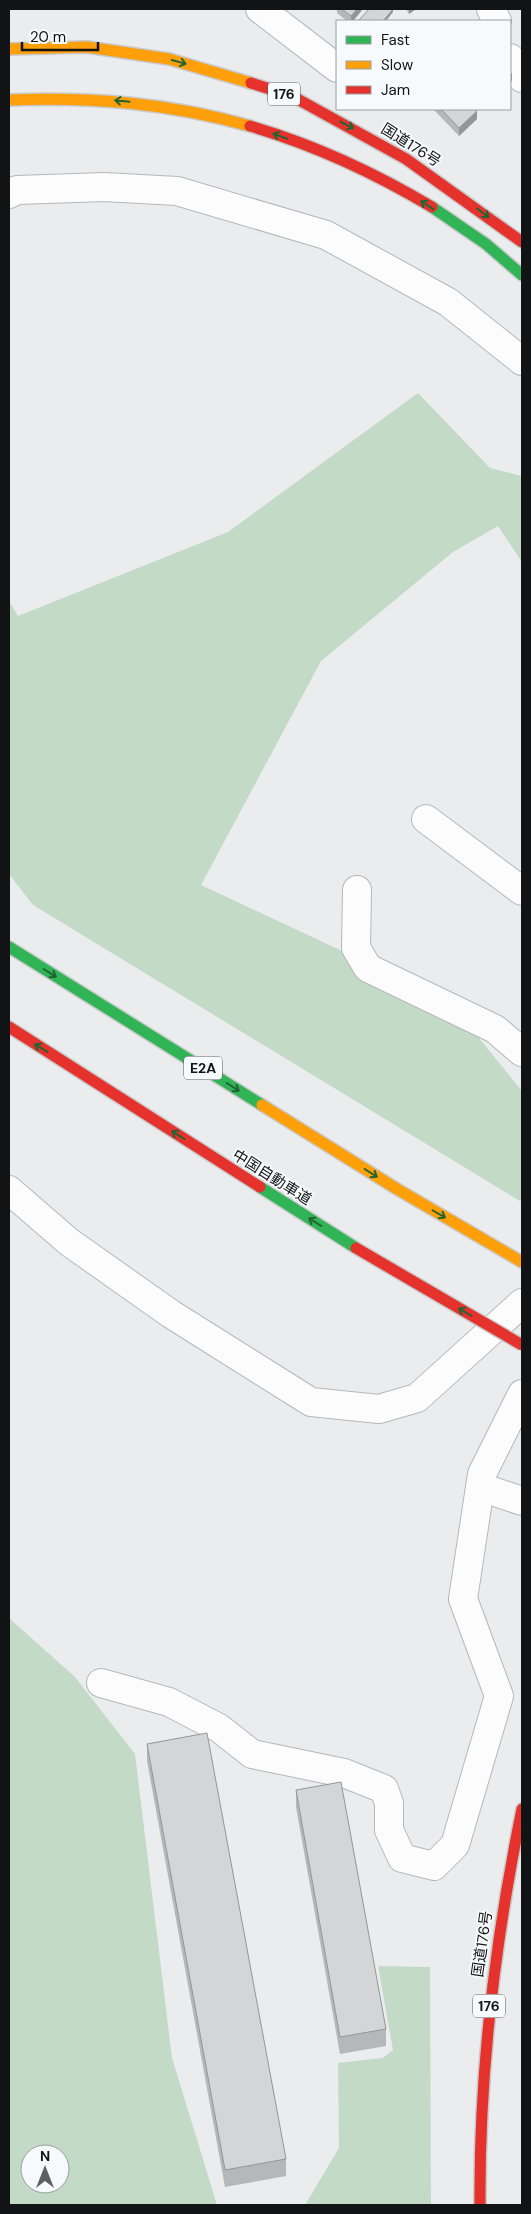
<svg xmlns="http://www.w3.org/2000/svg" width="531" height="2214" viewBox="0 0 531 2214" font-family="'DM Sans','Noto Sans JP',sans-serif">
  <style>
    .green { fill: #c2dac6; fill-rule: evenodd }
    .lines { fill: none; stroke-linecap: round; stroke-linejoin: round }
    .street-casing { stroke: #b6b7b8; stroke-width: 30 }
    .fast-casing { stroke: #c8c9ca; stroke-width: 14 }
    .slow-casing { stroke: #c8c9ca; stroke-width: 14 }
    .jam-casing { stroke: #c8c9ca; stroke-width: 14 }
    .street { stroke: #fcfcfc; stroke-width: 28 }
    .fast { stroke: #30b455; stroke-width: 11 }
    .slow { stroke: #ff9f0a; stroke-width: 11 }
    .jam { stroke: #e5322d; stroke-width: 11 }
    .jam-bridge-casing { stroke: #c8c9ca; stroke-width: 14; stroke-linecap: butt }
    .jam-bridge { stroke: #e5322d; stroke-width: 11 }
    .wall { fill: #b6b7b8 }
    .shaded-wall { fill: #949596 }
    .building { fill: #d4d5d6; stroke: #949596 }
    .oneway { stroke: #216434 }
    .labels { text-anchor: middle; stroke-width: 4; stroke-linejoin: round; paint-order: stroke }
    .shield { fill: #f7fafc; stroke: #57585a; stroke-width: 1 }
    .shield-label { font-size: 14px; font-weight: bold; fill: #121314 }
    .street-label { font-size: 15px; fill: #121314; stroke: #f7fafc }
  </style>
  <rect width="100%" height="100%" fill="#ebecee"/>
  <!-- green -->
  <g class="green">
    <polygon points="418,393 490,468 522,476 522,562 498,526 453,552 321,661 201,885 449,1001 522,1091 522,1197 520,1201 33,905 9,874 9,601 18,616 228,532"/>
    <path d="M9 1618 75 1677 135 1754 172 2058 217 2205H9ZM30 2154H60V2184H30Z"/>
    <polygon points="378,1966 430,1967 431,2205 305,2205 339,2148 338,2063 383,2058 393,2050"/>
  </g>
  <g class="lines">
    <defs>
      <g id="street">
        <polyline points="260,9 337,68"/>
        <polyline points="491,9 497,21"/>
        <polyline points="510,58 522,78"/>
        <polyline points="9,194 17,190 104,187 177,191 326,235 448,302 522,361"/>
        <polyline points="426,819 522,891"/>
        <polyline points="357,890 356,948 368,968 495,1029 522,1052"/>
        <polyline points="9,1190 69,1242 171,1314 311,1402 379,1409 417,1398 522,1303"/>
        <polyline points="480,1487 522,1501"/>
        <polyline points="101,1683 169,1702 219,1728 252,1754 344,1773 384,1789 389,1803 389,1830 402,1858 434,1866 455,1845 499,1696 463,1599 482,1474 522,1394"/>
      </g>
      <g id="fast">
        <polyline points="432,207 486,244 522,275"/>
        <polyline points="9,947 262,1105"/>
        <polyline points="260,1187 356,1248"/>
      </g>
      <g id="slow">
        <polyline points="9,49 87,47 169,59 251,83"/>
        <path d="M9 100C94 97 168 103 250 126"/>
        <polyline points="262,1105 397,1189 522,1262"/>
      </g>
      <g id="jam">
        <polyline points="251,83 292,96 406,159 522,242"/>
        <path d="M250 126C315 145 375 173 432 207"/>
        <polyline points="9,1027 260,1187"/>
        <path d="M480 2205C479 2071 495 1940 522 1809"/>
      </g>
    </defs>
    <!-- street casing -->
    <use href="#street" class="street-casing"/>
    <!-- fast casing -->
    <use href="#fast" class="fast-casing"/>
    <!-- slow casing -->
    <use href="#slow" class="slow-casing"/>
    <!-- jam casing -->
    <use href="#jam" class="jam-casing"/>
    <!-- street -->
    <use href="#street" class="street"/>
    <!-- fast -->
    <use href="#fast" class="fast"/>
    <!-- slow -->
    <use href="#slow" class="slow"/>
    <!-- jam -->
    <use href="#jam" class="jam"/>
    <defs>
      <polyline id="jam-bridge" points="356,1248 522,1345"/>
    </defs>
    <!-- jam-bridge casing -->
    <use href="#jam-bridge" class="jam-bridge-casing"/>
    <!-- jam-bridge -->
    <use href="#jam-bridge" class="jam-bridge"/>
  </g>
  <!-- wall -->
  <g class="wall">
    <polygon points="337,9 363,9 353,21 347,21 337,13"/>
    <polygon points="406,9 416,9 409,14"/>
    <polygon points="433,109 475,109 477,119 459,136"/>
    <polygon points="147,1744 286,2159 286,2176 225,2187 147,1761"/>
    <polygon points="296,1790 386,2029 386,2046 340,2054 296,1807"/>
  </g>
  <!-- shaded-wall -->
  <g class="shaded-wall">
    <polygon points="357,9 363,9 353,21 351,21 351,16"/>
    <polygon points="393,9 393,12 386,21 383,21"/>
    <polygon points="409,9 416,9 409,14"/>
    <polygon points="512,73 512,81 510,82 510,74"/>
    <polygon points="477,111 477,119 459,136 459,128"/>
  </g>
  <!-- building -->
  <g class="building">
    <polygon points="342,9 357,9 351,16"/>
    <polygon points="369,9 393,9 383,21 361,21 359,20"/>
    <polygon points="441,109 475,109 477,111 459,128"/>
    <polygon points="207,1733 286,2159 225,2170 147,1744"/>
    <polygon points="341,1782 386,2029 340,2037 296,1790"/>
  </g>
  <!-- one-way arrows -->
  <defs><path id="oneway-shaft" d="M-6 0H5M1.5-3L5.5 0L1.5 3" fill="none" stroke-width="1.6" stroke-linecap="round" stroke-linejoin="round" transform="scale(1.25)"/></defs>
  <g class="oneway">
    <use href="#oneway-shaft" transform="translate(179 62) rotate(15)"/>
    <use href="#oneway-shaft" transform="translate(122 101) rotate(-174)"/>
    <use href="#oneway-shaft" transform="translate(347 125) rotate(27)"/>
    <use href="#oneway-shaft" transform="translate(280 136) rotate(-160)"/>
    <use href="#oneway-shaft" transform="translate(427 205) rotate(-147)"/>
    <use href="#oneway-shaft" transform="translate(483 213) rotate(37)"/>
    <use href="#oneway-shaft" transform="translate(50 973) rotate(32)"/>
    <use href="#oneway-shaft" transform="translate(41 1048) rotate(-148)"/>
    <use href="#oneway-shaft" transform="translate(233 1087) rotate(32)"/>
    <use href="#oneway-shaft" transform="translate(178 1135) rotate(-148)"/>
    <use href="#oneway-shaft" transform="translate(371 1173) rotate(32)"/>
    <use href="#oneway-shaft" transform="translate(439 1214) rotate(30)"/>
    <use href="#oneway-shaft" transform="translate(315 1222) rotate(-148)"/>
    <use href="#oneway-shaft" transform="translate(465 1312) rotate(-150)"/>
  </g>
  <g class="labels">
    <!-- shield labels -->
    <g class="shield">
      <rect x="268" y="82.5" width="32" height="23" rx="4"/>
      <rect x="184" y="1056.5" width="38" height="23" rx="4"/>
      <rect x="473" y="1994.5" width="32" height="23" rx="4"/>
    </g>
    <g class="shield-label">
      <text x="284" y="99">176</text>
      <text x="203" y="1073">E2A</text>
      <text x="489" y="2011">176</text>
    </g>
    <!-- street labels -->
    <g class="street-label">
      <text transform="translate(411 145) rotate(32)" y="5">国道176号</text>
      <text transform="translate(272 1177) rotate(32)" y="5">中国自動車道</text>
      <text transform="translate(482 1944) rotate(-82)" y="5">国道176号</text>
    </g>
  </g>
  <!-- border -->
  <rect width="531" height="2214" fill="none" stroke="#121314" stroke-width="20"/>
  <!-- legend -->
  <rect x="336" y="20" width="175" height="90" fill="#f7fafc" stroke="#9b9e9f"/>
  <rect x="346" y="36" width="25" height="8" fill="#30b455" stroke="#9b9e9f"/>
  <text x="381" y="45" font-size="15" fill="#121314">Fast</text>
  <rect x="346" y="61" width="25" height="8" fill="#ff9f0a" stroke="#9b9e9f"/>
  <text x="381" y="70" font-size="15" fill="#121314">Slow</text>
  <rect x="346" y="86" width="25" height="8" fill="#e5322d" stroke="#9b9e9f"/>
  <text x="381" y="95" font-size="15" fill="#121314">Jam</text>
  <!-- north arrow -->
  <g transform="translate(45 2169)"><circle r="24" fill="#f7fafc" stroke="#9b9e9f"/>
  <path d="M0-4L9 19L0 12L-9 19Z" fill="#5e5f60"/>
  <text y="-8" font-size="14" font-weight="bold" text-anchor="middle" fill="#121314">N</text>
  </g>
  <!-- scale -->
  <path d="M22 42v8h76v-8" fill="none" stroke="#121314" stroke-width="2.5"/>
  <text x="30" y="42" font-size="15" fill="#121314" stroke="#f7fafc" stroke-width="4" paint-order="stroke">20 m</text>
</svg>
